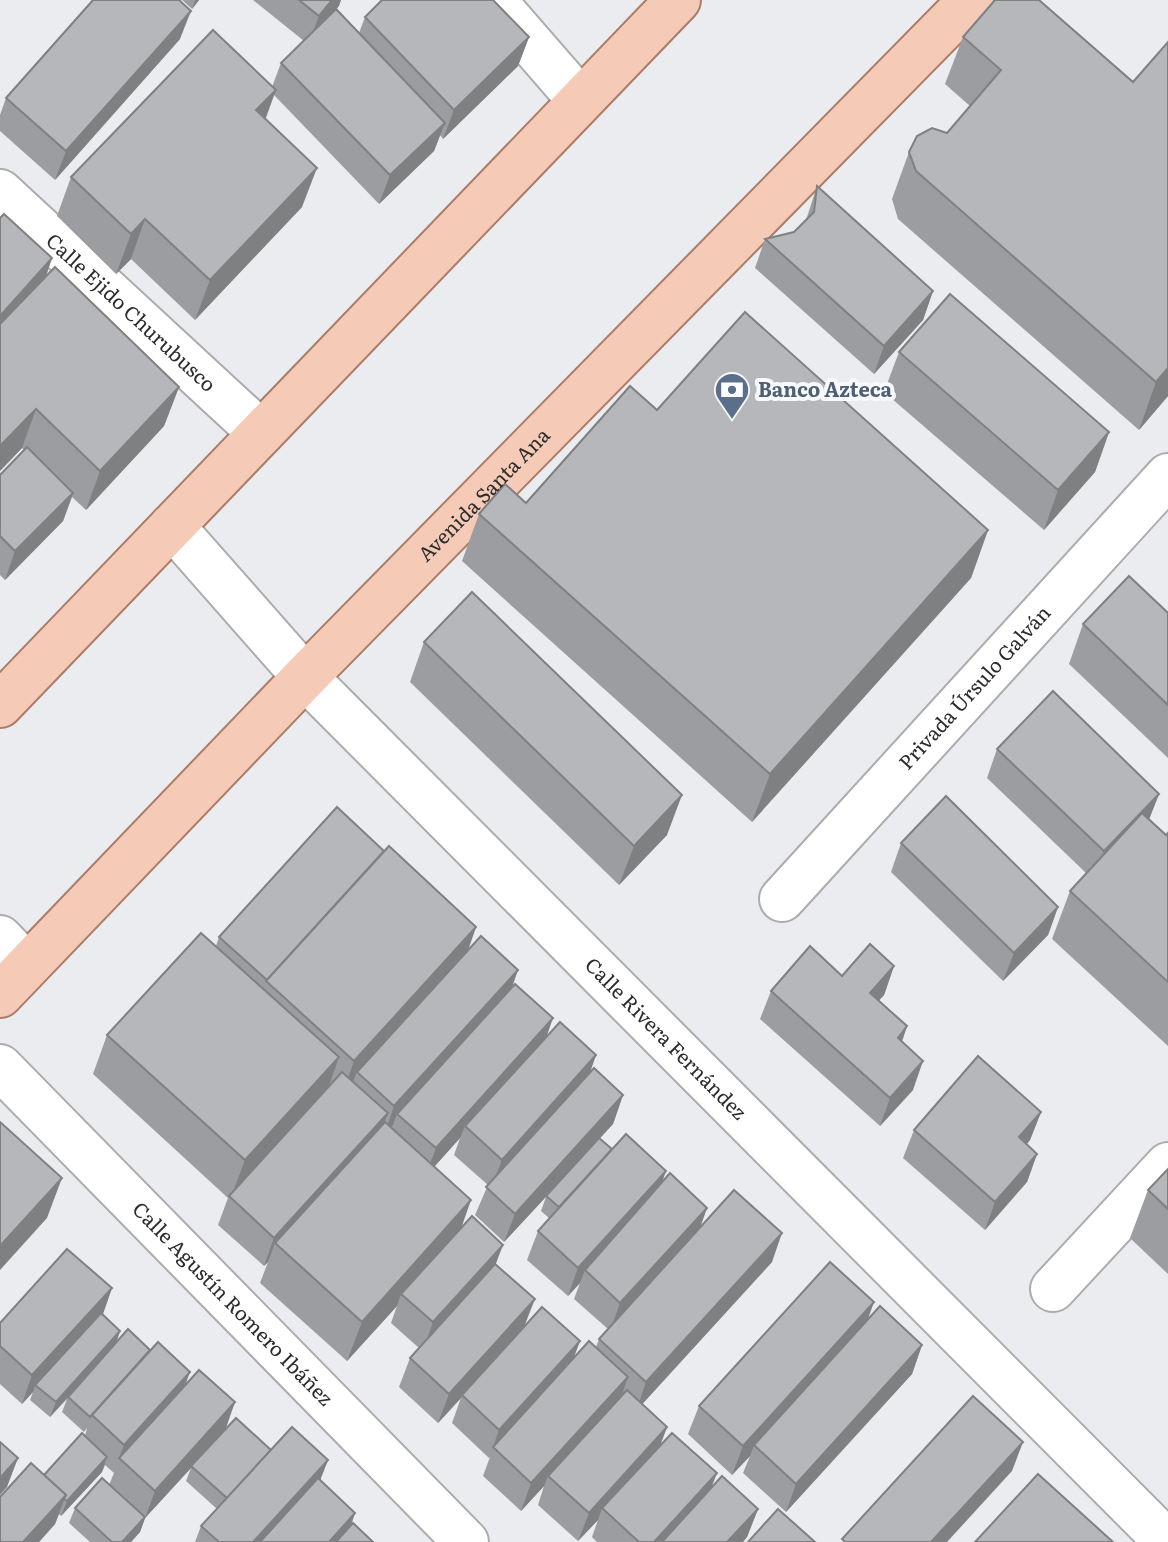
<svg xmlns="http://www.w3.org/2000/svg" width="1168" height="1542" viewBox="0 0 1168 1542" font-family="Literata,serif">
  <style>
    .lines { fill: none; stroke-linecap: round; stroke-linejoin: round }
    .minor-casing { stroke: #abacb0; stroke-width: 48 }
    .major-casing { stroke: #ab7c68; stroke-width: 48 }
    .minor { stroke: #fff; stroke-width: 44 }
    .major { stroke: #f5cab7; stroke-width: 44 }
    .wall { fill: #9c9da0; fill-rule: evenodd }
    .shaded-wall { fill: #7f8082 }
    .building { fill: #b5b7ba; stroke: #7f8082; stroke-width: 2 }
    .labels { text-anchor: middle; stroke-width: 8; stroke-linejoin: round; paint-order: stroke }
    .street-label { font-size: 20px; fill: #2c2c2d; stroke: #f7f9fc }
    .service-label { font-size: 20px; font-weight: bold; fill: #4e5e75; stroke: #f7f9fc; text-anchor: start }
  </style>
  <rect width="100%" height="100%" fill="#eaecef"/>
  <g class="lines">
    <defs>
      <g id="minor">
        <polyline points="493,0 579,99"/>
        <path id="s1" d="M0 192 261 433"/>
        <path id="s2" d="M172 526 305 677 1167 1542"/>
        <path id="s3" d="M782 899 1168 476"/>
        <polyline points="0,938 27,966"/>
        <path id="s4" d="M0 1067 466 1542"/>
        <polyline points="1053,1289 1168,1165"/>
      </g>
      <g id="major">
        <polyline points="0,705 678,0"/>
        <path id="s5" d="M0 995 305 677 971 0"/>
      </g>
    </defs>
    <!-- minor casing -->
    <use href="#minor" class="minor-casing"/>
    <!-- major casing -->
    <use href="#major" class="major-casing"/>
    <!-- minor -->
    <use href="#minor" class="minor"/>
    <!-- major -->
    <use href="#major" class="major"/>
  </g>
  <!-- wall -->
  <g class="wall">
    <polygon points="182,0 199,0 192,9"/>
    <polygon points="253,0 341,0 337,9 359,33 365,17 529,37 518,66 443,139 440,135 434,151 379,204 274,95 266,118 302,207 195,320 131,259 116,274 57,216 71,177 272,87 281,63 304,41"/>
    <polygon points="963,37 1133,82 1168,42 1168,396 1139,430 898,219 892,199 909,152 947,133 970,106 945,84"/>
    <polygon points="180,39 55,180 0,131 0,115 6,98"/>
    <polygon points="817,186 933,291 923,320 874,374 755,268 765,239 794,232 806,220"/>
    <polygon points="0,218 52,258 46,277 179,387 164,426 86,510 72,497 63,521 5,580 0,575 0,475 24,450 22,448 0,471"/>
    <polygon points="899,352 1109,432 1095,472 1044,530 884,392"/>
    <polygon points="657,410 988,530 971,578 752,822 462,561 479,514 526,503"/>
    <polygon points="1168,613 1168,758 1069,664 1083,624"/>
    <polygon points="424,642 667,835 619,885 410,682"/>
    <polygon points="997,749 1159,794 1149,819 1166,835 1168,833 1168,1046 1052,939 1070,891 1086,873 987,778"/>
    <polygon points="901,843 1058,907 1048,935 1003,981 891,872"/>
    <path d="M384 851 476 927 468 951 511 988 546 1037 596 1055 590 1071 623 1095 613 1124 600 1138 612 1149 707 1208 700 1227 772 1262 642 1404 667 1427 660 1446 712 1488 758 1509 747 1537 743 1542H597L592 1537 598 1520 578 1541 538 1505 544 1486 521 1511 483 1476 490 1457 489 1458 452 1423 461 1398 438 1423 399 1387 410 1358 419 1348 391 1323 397 1306 347 1361 260 1283 268 1262 264 1266 218 1225 228 1198 93 1074 107 1035 216 946 219 937ZM460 1138 454 1155 488 1185 475 1215 504 1242 546 1197 541 1211 549 1218 538 1231 527 1260 568 1296 580 1283 574 1299 608 1329 599 1339 596 1347 573 1359 580 1341 525 1325 496 1264 461 1228 434 1167Z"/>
    <polygon points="894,966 884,995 879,1000 907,1026 902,1042 913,1090 880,1126 760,1019 771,991"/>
    <polygon points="1041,1112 1030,1140 1027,1144 1037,1154 1027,1182 985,1230 903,1158 914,1130"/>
    <polygon points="1168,1169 1168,1274 1130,1238 1148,1190"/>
    <polygon points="112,1288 102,1315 120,1331 116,1343 185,1385 225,1430 271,1450 328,1460 320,1480 355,1513 351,1526 373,1542 195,1542 201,1526 217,1509 186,1481 191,1468 145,1518 140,1532 131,1542 90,1542 69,1523 75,1508 109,1485 114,1473 105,1465 102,1472 61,1516 59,1514 55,1524 39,1542 0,1542 44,1475 85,1436 87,1428 84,1432 62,1412 67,1399 50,1417 30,1400 33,1392 22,1404 0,1384 0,1323"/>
    <polygon points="868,1319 922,1345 912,1374 786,1512 743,1473 750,1456 732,1475 688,1434 699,1406"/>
  </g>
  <!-- shaded-wall -->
  <g class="shaded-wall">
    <polygon points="195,0 199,0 192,9"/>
    <polygon points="332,0 341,0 339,6 308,45 319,16"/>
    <polygon points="191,11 180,39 55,180 66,151"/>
    <polygon points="529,37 518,66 443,139 454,110"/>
    <polygon points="276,90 261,130 256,110"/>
    <polygon points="445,123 434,151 379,204 390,175"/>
    <polygon points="317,168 302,207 195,320 210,280"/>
    <polygon points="145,219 131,259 116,274 131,234"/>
    <polygon points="52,258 42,286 0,333 0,316"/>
    <polygon points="933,291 923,320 874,374 884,346"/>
    <polygon points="1168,368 1168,396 1139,430 1156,382"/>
    <polygon points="179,387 164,426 86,510 100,471"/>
    <polygon points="36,409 22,448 0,471 0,446"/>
    <polygon points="1109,432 1095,472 1044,530 1058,490"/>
    <polygon points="73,493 63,521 5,580 15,551"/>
    <polygon points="988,530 971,578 752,822 770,774"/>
    <polygon points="1159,794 1148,822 1093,880 1104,851"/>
    <polygon points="682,795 667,835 619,885 634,846"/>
    <polygon points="1058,907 1048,935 1003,981 1014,953"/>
    <polygon points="476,927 462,966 357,1072 350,1089 340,1101 354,1061"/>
    <polygon points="894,966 884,995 860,1021 870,993"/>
    <polygon points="518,970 508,999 397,1114 393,1125 384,1135 394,1106"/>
    <polygon points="553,1018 543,1047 465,1126 460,1138 425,1177 436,1148"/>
    <polygon points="907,1026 897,1055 898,1038"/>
    <polygon points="596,1055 586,1084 491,1188 502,1160"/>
    <polygon points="339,1057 325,1097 230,1200 245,1160"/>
    <polygon points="923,1061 913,1090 880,1126 890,1098"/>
    <polygon points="623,1095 613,1124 504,1242 515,1214"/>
    <polygon points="1041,1112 1030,1140 1008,1166 1019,1137"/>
    <polygon points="388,1113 377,1142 275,1243 268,1262 264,1266 274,1238"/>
    <polygon points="1037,1154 1027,1182 985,1230 995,1202"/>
    <polygon points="666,1171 656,1200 585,1270 580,1283 568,1296 578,1268"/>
    <polygon points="62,1178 47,1218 0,1270 0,1246"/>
    <polygon points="471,1200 457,1240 401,1294 397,1306 347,1361 362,1322"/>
    <polygon points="707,1208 697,1236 610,1331 620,1303"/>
    <polygon points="782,1233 772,1262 636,1411 646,1382"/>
    <polygon points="503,1245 492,1274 423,1351 433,1322"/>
    <polygon points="112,1288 102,1317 35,1385 33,1392 22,1404 32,1375"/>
    <polygon points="535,1299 524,1327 462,1395 461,1398 438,1423 449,1394"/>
    <polygon points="874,1302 864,1330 754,1445 750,1456 732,1475 743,1446"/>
    <polygon points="120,1331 115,1346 68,1397 50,1417 56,1402"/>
    <polygon points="580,1341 569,1370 493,1447 489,1458 499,1430"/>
    <polygon points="922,1345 912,1374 786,1512 796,1484"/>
    <polygon points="190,1372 180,1400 119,1458 113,1473 124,1445"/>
    <polygon points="628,1377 618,1406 548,1476 544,1486 521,1511 531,1483"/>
    <polygon points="235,1402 225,1431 145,1518 140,1532 131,1542 122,1542 145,1518 155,1491"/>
    <polygon points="667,1427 656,1456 602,1508 598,1520 578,1541 589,1513"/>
    <polygon points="1023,1442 1012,1471 947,1542 931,1542"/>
    <polygon points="107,1457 102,1472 61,1516 67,1501"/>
    <polygon points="18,1458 7,1487 0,1495 0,1478"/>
    <polygon points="328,1460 317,1488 269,1542 253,1542"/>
    <polygon points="717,1473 706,1502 670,1542 654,1542"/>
    <polygon points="66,1495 55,1524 39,1542 23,1542"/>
    <polygon points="758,1509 747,1537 743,1542 727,1542"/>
    <polygon points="355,1513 345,1541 329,1542"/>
  </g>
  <!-- building -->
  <g class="building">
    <polygon points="93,0 179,0 191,11 66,151 6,98"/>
    <polygon points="299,0 332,0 319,16"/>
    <polygon points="382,0 493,0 529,37 454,110 365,17"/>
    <polygon points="995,0 1039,0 1133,82 1168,42 1168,368 1156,382 916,171 909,152 917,136 932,128 947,133 1001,70 963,37"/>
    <polygon points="336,9 445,123 390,175 281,63"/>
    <polygon points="213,30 276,90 256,110 317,168 210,280 145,219 131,234 71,177"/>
    <polygon points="817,186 933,291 884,346 765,239 794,232 814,212"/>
    <polygon points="4,214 52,258 0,316 0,218"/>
    <polygon points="55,267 179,387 100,471 36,409 0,446 0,324"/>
    <polygon points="950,294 1109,432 1058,490 899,352"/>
    <polygon points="745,312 988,530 770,774 479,514 505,484 526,503 630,386 657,410"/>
    <polygon points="27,447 73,493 15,551 0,536 0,475"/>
    <polygon points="1129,576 1168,613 1168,705 1083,624"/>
    <polygon points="472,592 682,795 634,846 424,642"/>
    <polygon points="1053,691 1159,794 1104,851 997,749"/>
    <polygon points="946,796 1058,907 1014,953 901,843"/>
    <polygon points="337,807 384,851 267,980 219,937"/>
    <polygon points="1142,813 1166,835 1168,833 1168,982 1070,891"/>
    <polygon points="389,846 476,927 354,1061 266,981"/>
    <polygon points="201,933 339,1057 245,1160 107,1035"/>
    <polygon points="481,936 518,970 394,1106 357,1072"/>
    <polygon points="870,944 894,966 870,993 907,1026 898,1038 923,1061 890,1098 771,991 810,946 842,976"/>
    <polygon points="515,984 553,1018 436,1148 397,1114"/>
    <polygon points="560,1022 596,1055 502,1160 465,1126"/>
    <polygon points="978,1056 1041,1112 1019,1137 1037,1154 995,1202 914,1130"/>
    <polygon points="594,1068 623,1095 515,1214 486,1187"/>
    <polygon points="342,1072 388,1113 274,1238 229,1196"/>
    <polygon points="0,1122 62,1178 0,1246"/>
    <polygon points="385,1122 471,1200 362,1322 275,1243"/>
    <polygon points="626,1134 666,1171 578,1268 538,1231"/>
    <polygon points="599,1138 612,1149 559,1207 546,1196"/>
    <polygon points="1168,1169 1168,1209 1148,1190"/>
    <polygon points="670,1173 707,1208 620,1303 585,1270"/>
    <polygon points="734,1190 782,1233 646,1382 599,1339"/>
    <polygon points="472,1216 503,1245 433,1322 401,1294"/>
    <polygon points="67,1249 112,1288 32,1375 0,1346 0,1323"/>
    <polygon points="830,1262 874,1302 743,1446 699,1406"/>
    <polygon points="495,1264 535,1299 449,1394 410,1358"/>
    <polygon points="880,1306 922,1345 796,1484 754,1445"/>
    <polygon points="542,1307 580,1341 499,1430 462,1395"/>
    <polygon points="101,1313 120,1331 56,1402 35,1385"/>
    <polygon points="128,1329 150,1350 90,1417 68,1397"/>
    <polygon points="589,1341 628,1377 531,1483 493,1447"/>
    <polygon points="158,1342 190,1372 124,1445 92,1415"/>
    <polygon points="199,1370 235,1402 155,1491 119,1458"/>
    <polygon points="627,1390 667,1427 589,1513 548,1476"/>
    <polygon points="973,1396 1023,1442 931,1542 845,1542 842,1539"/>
    <polygon points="236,1418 271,1450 227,1498 191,1466"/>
    <polygon points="292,1427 328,1460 253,1542 219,1542 201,1526"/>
    <polygon points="82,1433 107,1457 67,1501 64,1499 66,1495 44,1475"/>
    <polygon points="672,1433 717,1473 654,1542 639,1542 602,1508"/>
    <polygon points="0,1442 18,1458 0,1478"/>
    <polygon points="31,1463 66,1495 23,1542 0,1542 0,1497"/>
    <polygon points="1038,1474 1113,1542 975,1542"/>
    <polygon points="722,1476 758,1509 727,1542 662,1542"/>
    <polygon points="102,1478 145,1517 122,1542 112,1542 75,1508"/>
    <polygon points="318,1478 355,1513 329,1542 260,1542"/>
    <polygon points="778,1509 815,1542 748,1542"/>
    <polygon points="353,1523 373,1542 336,1542"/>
  </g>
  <!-- icons -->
  <defs>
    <symbol id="bank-pin" viewBox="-11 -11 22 30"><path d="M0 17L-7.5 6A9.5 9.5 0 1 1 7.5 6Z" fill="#5c6f8a" stroke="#f7f9fc"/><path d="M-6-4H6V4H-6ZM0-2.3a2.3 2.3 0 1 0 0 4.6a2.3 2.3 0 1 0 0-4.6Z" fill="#fff"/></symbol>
  </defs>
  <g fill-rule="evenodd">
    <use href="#bank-pin" x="712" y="370" width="40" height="54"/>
  </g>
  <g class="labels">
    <!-- street labels -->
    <g class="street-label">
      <text dy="7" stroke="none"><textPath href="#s1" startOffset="178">Calle Ejido Churubusco</textPath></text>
      <text dy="7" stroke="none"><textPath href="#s5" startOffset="696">Avenida Santa Ana</textPath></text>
      <text dy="7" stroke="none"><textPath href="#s3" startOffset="286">Privada Úrsulo Galván</textPath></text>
      <text dy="7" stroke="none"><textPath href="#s2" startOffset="712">Calle Rivera Fernández</textPath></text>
      <text dy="7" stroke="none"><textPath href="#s4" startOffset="332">Calle Agustín Romero Ibáñez</textPath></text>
    </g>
    <!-- service labels -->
    <g class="service-label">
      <text x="758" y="397">Banco Azteca</text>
    </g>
  </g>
</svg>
